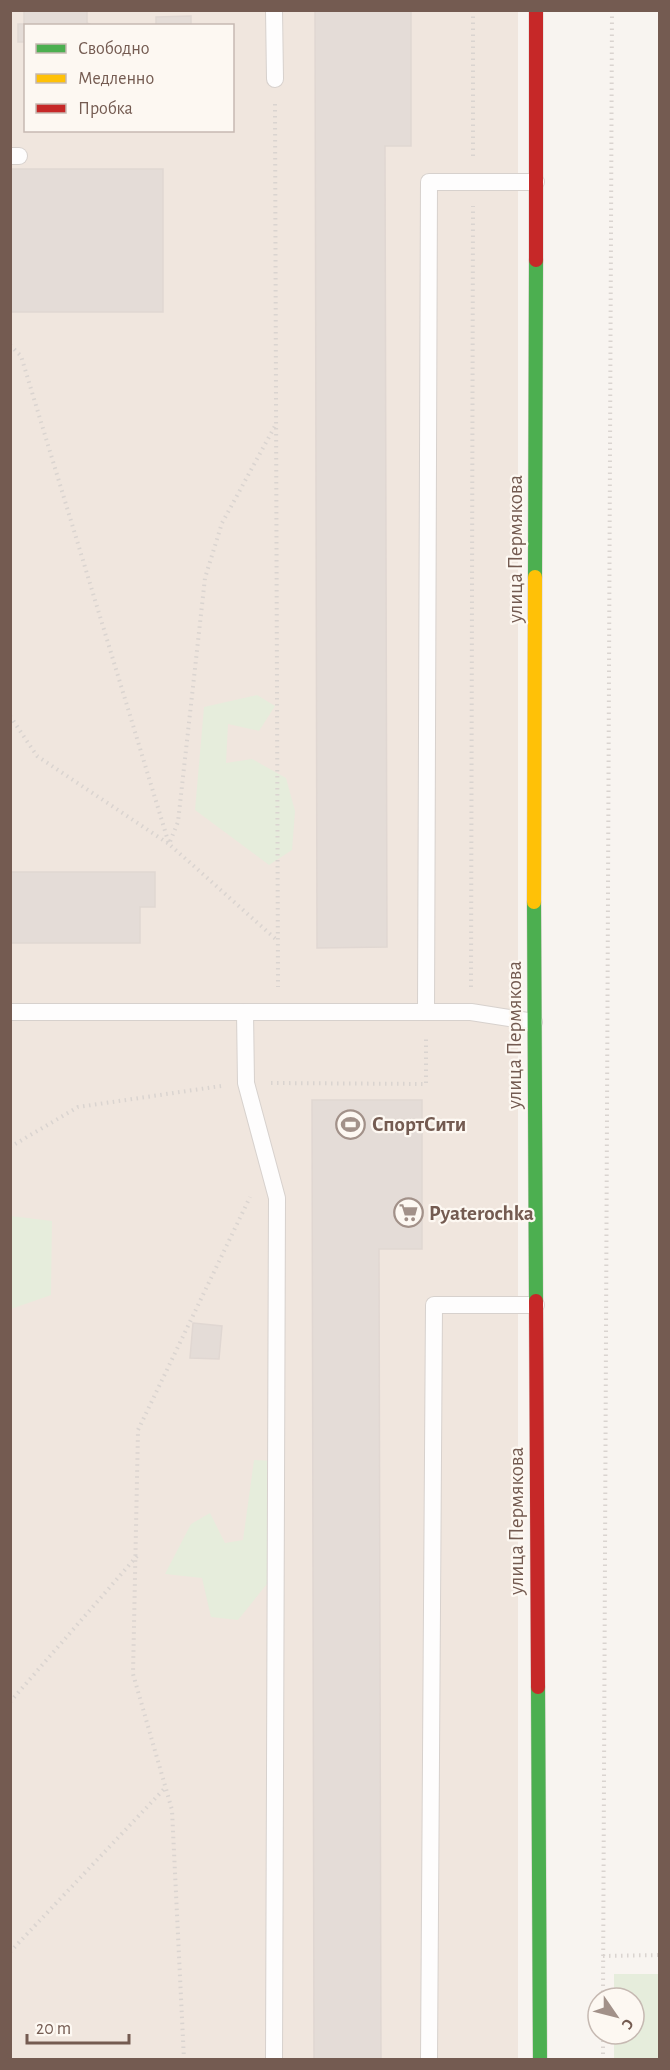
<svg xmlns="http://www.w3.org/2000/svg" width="670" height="2070" viewBox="0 0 670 2070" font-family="'Alegreya Sans',sans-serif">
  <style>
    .residential { fill: #f0e6de; fill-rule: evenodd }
    .green { fill: #e6eddc }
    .building { fill: #e4dcd7; stroke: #e0d7d2; stroke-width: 1.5 }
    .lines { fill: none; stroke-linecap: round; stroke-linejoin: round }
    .lane-casing { stroke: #d7d1cd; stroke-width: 18 }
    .fast-casing { stroke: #d7d0cc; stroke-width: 15 }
    .slow-casing { stroke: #d7d0cc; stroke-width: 15 }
    .jam-casing { stroke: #d7d0cc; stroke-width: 15 }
    .path { stroke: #dad4d0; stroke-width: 4; stroke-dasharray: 1.5 4.5; stroke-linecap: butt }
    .lane { stroke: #fefdfd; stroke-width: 16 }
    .fast { stroke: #4caf50; stroke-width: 14 }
    .slow { stroke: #ffc107; stroke-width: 14 }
    .jam { stroke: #c62828; stroke-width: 14 }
    .labels { text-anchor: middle; stroke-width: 4.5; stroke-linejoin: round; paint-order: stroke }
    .street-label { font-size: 21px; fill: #745b51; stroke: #fdf8f2 }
    .poi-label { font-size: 21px; font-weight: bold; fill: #745b51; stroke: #fdf8f2; text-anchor: start }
  </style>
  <rect width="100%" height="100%" fill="#f8f4f0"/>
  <!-- residential -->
  <path class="residential" d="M11 11H518V2059L11 2060ZM26 26H232V130H26Z"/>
  <!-- green -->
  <g class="green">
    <polygon points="257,695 275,706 259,731 228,724 226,763 252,759 286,778 295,811 292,850 269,865 195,810 204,707"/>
    <polygon points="11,1216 52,1221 51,1295 11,1309"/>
    <polygon points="254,1460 276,1461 271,1579 238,1620 211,1617 202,1578 165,1574 191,1524 210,1513 225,1543 243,1540"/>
    <polygon points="614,1974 659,1974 659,2059 614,2059 614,2034 634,2034 634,1998 614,1998"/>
  </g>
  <!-- building -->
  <g class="building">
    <polygon points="24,10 87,10 87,23 94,26 26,26 26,42 18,42 18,24 24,24"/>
    <polygon points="315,10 411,10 411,146 385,146 387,947 317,948"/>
    <polygon points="191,16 191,26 156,26 156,17"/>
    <rect x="10" y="169" width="153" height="143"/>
    <polygon points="10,872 155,872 155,907 140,907 140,943 10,943"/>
    <polygon points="312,1100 422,1100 422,1249 379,1249 381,2060 314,2060"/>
    <polygon points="193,1323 222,1326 219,1359 190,1358"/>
  </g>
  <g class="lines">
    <defs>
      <g id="lane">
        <polyline points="274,10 275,79"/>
        <polyline points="10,156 19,156"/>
        <polyline points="10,1012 471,1012 534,1022"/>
        <polyline points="245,1012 246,1083 277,1198 274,2060"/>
        <polyline points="426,1012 429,182 536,182"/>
        <polyline points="429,2060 434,1305 536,1305"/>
      </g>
      <g id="fast">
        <polyline points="535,577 536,260"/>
        <polyline points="534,902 536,1301"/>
        <polyline points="538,1687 540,2060"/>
      </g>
      <polyline id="slow" points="534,902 535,577"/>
      <g id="jam">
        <polyline points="536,260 536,10"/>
        <polyline points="536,1301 538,1687"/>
      </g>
    </defs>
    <!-- lane casing -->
    <use href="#lane" class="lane-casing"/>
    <!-- fast casing -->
    <use href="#fast" class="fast-casing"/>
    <!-- slow casing -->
    <use href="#slow" class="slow-casing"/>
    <!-- jam casing -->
    <use href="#jam" class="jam-casing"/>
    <!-- path -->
    <g class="path">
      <polyline points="275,104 278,987"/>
      <polyline points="473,156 473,10"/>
      <polyline points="10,345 21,356 169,844 278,941"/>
      <polyline points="10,716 37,756 169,844 178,822 205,578 222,523 275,426"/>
      <polyline points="471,987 473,206"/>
      <polyline points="271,1083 426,1084 426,1037"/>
      <polyline points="10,1147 78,1107 221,1086"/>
      <polyline points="10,1702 137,1556"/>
      <polyline points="10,1952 165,1788"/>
      <polyline points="603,1956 660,1955"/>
      <polyline points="603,1998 612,10"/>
      <polyline points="184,2060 172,1810 133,1674 138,1430 250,1197"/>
      <polyline points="603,2060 603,2034"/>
    </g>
    <!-- lane -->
    <use href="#lane" class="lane"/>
    <!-- fast -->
    <use href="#fast" class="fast"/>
    <!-- slow -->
    <use href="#slow" class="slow"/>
    <!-- jam -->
    <use href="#jam" class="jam"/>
  </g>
  <!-- icons -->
  <defs>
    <symbol id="stadium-ring" viewBox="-11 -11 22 22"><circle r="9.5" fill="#fdf8f2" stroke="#a29189" stroke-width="1.5"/><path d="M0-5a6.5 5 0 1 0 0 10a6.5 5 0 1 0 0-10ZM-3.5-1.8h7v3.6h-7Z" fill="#a29189"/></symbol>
    <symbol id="supermarket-ring" viewBox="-11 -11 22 22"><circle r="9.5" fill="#fdf8f2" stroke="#a29189" stroke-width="1.5"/><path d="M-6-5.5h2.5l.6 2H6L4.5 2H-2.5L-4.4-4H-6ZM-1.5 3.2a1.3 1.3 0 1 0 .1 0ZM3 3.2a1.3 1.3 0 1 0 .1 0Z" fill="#a29189"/></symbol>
  </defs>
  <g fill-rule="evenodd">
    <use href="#stadium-ring" x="334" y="1108" width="33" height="33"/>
    <use href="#supermarket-ring" x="392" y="1196" width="33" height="33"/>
  </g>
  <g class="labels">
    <!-- street labels -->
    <g class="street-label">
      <text transform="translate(515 549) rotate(-90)" y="7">улица Пермякова</text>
      <text transform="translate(514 1035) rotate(-90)" y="7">улица Пермякова</text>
      <text transform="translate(516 1521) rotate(-90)" y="7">улица Пермякова</text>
    </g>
    <!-- poi labels -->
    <g class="poi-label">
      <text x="372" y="1131">СпортСити</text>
      <text x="429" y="1220">Pyaterochka</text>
    </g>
  </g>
  <!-- border -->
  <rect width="670" height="2070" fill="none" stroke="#745b51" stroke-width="24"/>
  <!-- legend -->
  <rect x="24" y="24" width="210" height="108" fill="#fdf8f2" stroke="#c6b9b2" stroke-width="1.5"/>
  <rect x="36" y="44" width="30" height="9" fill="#4caf50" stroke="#c6b9b2" stroke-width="1.5"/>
  <text x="78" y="54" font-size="18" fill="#745b51">Свободно</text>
  <rect x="36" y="74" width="30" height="9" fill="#ffc107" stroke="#c6b9b2" stroke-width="1.5"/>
  <text x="78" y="84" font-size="18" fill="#745b51">Медленно</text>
  <rect x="36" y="104" width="30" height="9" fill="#c62828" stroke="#c6b9b2" stroke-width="1.5"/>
  <text x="78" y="114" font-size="18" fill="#745b51">Пробка</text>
  <!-- north arrow -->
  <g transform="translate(616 2016) rotate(125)"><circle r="28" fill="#fdf8f2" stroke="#c6b9b2" stroke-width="1.5"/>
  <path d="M0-4.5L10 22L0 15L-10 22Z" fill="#a29189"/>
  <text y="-9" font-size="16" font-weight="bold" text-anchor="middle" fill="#745b51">С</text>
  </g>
  <!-- scale -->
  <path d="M27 2034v9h102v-9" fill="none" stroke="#745b51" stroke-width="3"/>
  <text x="36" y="2034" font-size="18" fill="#745b51" stroke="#fdf8f2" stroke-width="4.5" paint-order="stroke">20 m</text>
</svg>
